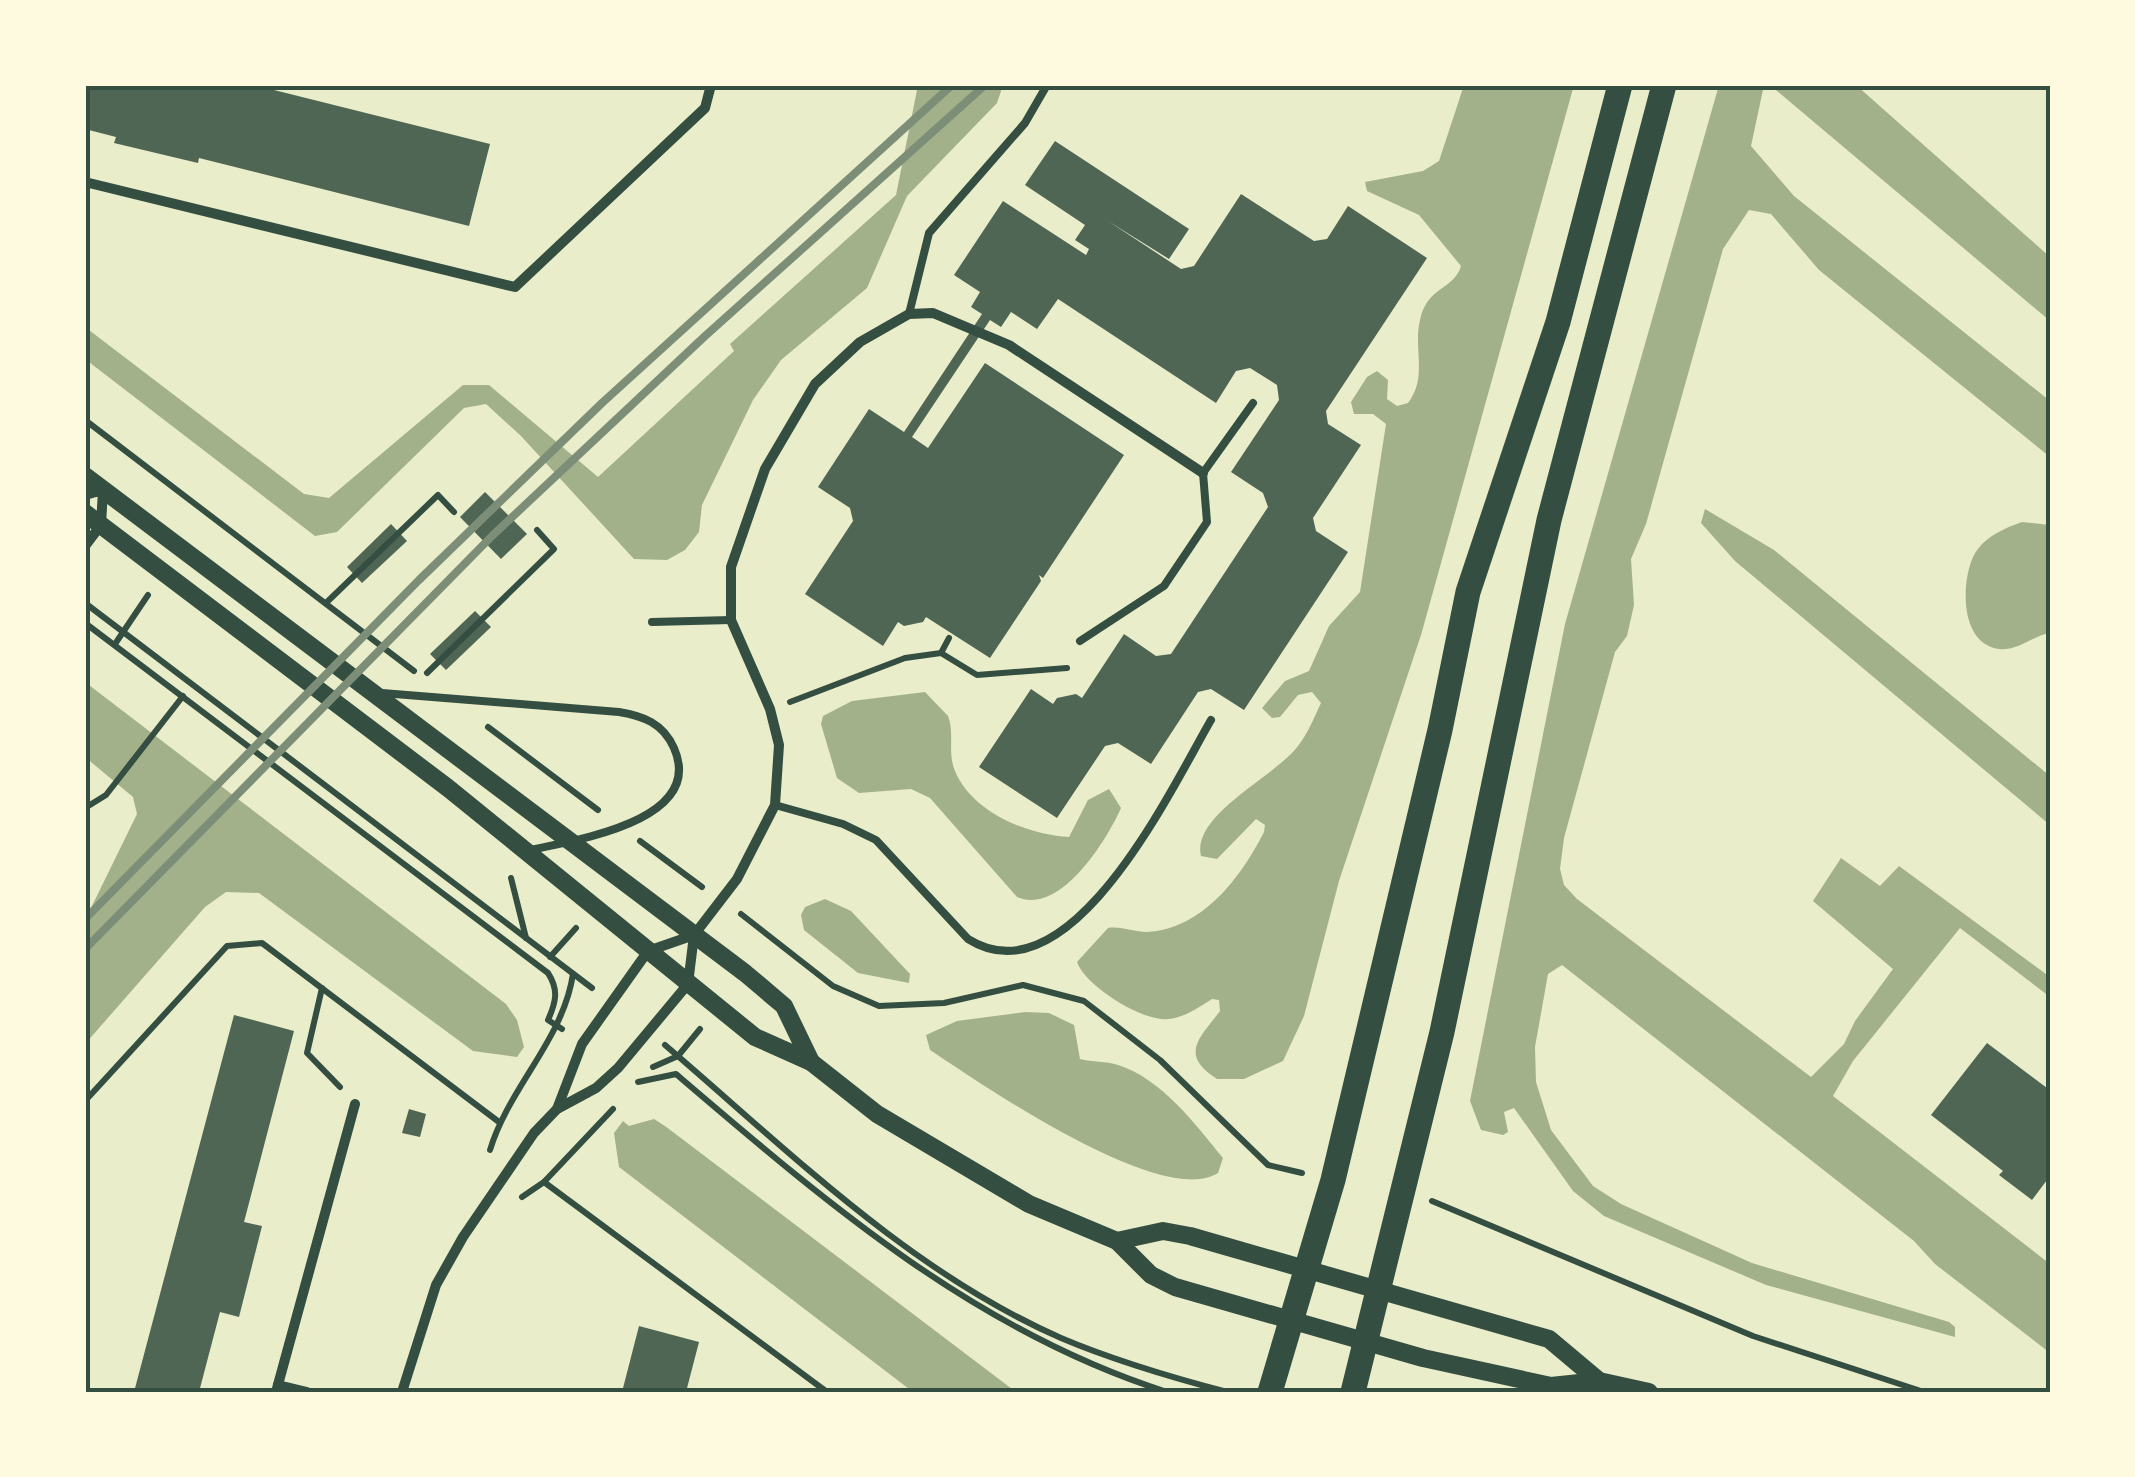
<svg xmlns="http://www.w3.org/2000/svg" width="2135" height="1477" viewBox="0 0 2135 1477" font-family="Montserrat,sans-serif">
  <style>
    .water { fill: #a3b18a }
    .building { fill: #4f6655 }
    .lines { fill: none; stroke-linecap: round; stroke-linejoin: round }
    .path { stroke: #344e41; stroke-width: 6 }
    .service { stroke: #344e41; stroke-width: 8 }
    .minor { stroke: #344e41; stroke-width: 10 }
    .tertiary { stroke: #344e41; stroke-width: 18 }
    .primary { stroke: #344e41; stroke-width: 25 }
    .rail { stroke: #7c8e77; stroke-width: 8 }
    .neatline { fill: none; stroke: #344e41; stroke-width: 4 }
  </style>
  <rect width="100%" height="100%" fill="#e9edc9"/>
  <!-- water -->
  <g class="water">
    <polygon points="918,85 1003,85 997,103 907,196 867,288 781,360 753,400 702,505 699,532 685,550 667,560 634,559 521,436 486,404 464,408 337,532 315,536 85,359 85,327 304,494 329,498 463,385 489,385 598,477 734,351 730,344 896,195"/>
    <path d="M1464 85H1574L1421 635 1339 881 1304 1016 1283 1061 1244 1079H1217C1179 1054 1199 1039 1220 1011L1219 1000 1212 999C1199 1007 1184 1018 1168 1019 1143 1022 1085 986 1077 962L1108 928C1122 926 1133 932 1147 932 1203 929 1241 877 1264 832L1265 825 1256 819 1217 859 1201 856C1191 815 1276 776 1298 746 1308 733 1314 718 1321 703L1312 692 1298 695 1280 717 1272 718 1262 708 1285 681 1309 671 1329 626 1360 592 1386 424 1373 414H1354L1351 402 1367 377 1377 371 1388 380 1387 399 1397 406 1408 403C1428 377 1413 349 1420 320 1427 286 1454 290 1461 266L1419 215 1367 191 1365 182 1423 171 1439 161Z"/>
    <polygon points="1719,85 1764,85 1751,146 1794,196 2050,401 2050,457 1819,270 1771,214 1749,210 1723,249 1646,524 1631,559 1634,605 1627,636 1615,652 1564,838 1560,869 1564,885 1577,899 1811,1077 1844,1044 1855,1021 1893,969 1813,901 1841,858 1880,886 1899,866 2050,977 2050,997 1960,928 1853,1061 1833,1096 2050,1264 2050,1353 1935,1264 1914,1241 1562,965 1548,974 1535,1047 1536,1082 1551,1130 1593,1186 1621,1204 1752,1263 1949,1322 1955,1327 1955,1337 1766,1285 1604,1216 1573,1191 1514,1108 1504,1112 1508,1132 1503,1135 1481,1130 1470,1101 1565,624"/>
    <polygon points="1770,85 1856,85 2050,257 2050,321"/>
    <polygon points="1705,509 1774,550 2050,776 2050,825 1735,561 1701,523"/>
    <path d="M2022 522 2050 525V633C2032 636 2018 651 1999 649 1960 644 1961 584 1973 557 1983 537 2003 529 2022 522Z"/>
    <polygon points="85,682 506,1004 517,1020 524,1047 517,1057 473,1051 259,893 226,892 205,907 85,1044 90,910 137,814 133,797 85,757"/>
    <path d="M925 692 948 716C955 734 947 752 955 771 972 812 1027 835 1069 837L1088 800 1109 789 1121 808C1107 840 1060 916 1017 897L930 798 911 789 859 793 837 778 821 724 823 716 852 701Z"/>
    <polygon points="825,899 851,911 910,974 909,983 858,973 804,930 801,915 805,907"/>
    <path d="M1025 1012 1049 1013 1074 1025 1080 1059C1092 1062 1106 1061 1118 1065 1162 1079 1195 1124 1223 1158L1218 1173C1162 1209 980 1083 930 1050L926 1035 957 1021Z"/>
    <polygon points="654,1119 665,1126 1016,1392 913,1392 619,1167 614,1133 623,1121 629,1126"/>
  </g>
  <!-- building -->
  <g class="building">
    <polygon points="85,85 254,85 490,144 469,226 199,158 198,163 114,143 116,137 85,129"/>
    <polygon points="1055,141 1189,229 1169,259 1108,221 1181,269 1194,266 1241,194 1314,241 1327,239 1348,206 1427,258 1326,411 1328,424 1361,445 1313,518 1316,531 1348,552 1244,710 1211,689 1198,692 1151,764 1118,743 1105,746 1057,818 979,767 1031,689 1053,704 1057,698 1076,694 1082,698 1124,634 1156,656 1171,654 1268,507 1263,493 1231,472 1279,400 1277,385 1250,368 1236,371 1216,403 1058,299 1037,329 1011,312 1001,327 990,320 912,437 928,448 985,363 1124,455 1043,578 1039,575 1041,581 990,658 926,617 923,622 904,626 898,622 883,646 805,594 853,521 850,508 818,487 869,409 904,432 982,314 971,307 980,292 954,275 1003,201 1086,255 1089,249 1075,240 1085,225 1025,185"/>
    <polygon points="485,492 527,534 501,559 460,517"/>
    <polygon points="391,524 407,541 362,583 347,567"/>
    <polygon points="475,611 491,627 446,670 430,654"/>
    <polygon points="234,1015 294,1031 244,1222 262,1226 239,1317 220,1312 199,1392 134,1392"/>
    <polygon points="1987,1043 2047,1088 2050,1084 2050,1176 2032,1200 1999,1175 2003,1171 1931,1115"/>
    <polygon points="409,1109 426,1114 420,1137 402,1133"/>
    <polygon points="639,1326 699,1342 686,1392 622,1392"/>
  </g>
  <g class="lines">
    <!-- path -->
    <g class="path">
      <polyline points="85,420 414,671"/>
      <polyline points="327,602 438,495 454,512"/>
      <polyline points="85,603 592,988"/>
      <path d="M85 623 548 973C559 990 556 1002 548 1020L562 1029"/>
      <polyline points="115,644 148,595"/>
      <polyline points="941,653 977,675 1067,668"/>
      <polyline points="427,673 554,549 537,530"/>
      <polyline points="790,702 905,658 941,653 949,638"/>
      <polyline points="488,727 598,810"/>
      <polyline points="85,808 106,795 183,696"/>
      <polyline points="640,841 702,887"/>
      <polyline points="511,878 526,938"/>
      <polyline points="741,914 833,986 879,1006 944,1003 1023,985 1084,1001 1160,1060 1268,1165 1302,1173"/>
      <polyline points="550,957 576,928"/>
      <polyline points="322,988 307,1053 340,1087"/>
      <path d="M665 1045C789 1151 910 1272 1061 1338 1115 1361 1170 1377 1227 1392"/>
      <polyline points="653,1067 678,1056 700,1029"/>
      <path d="M638 1082 676 1074C827 1203 975 1331 1167 1392"/>
      <polyline points="85,1101 227,946 262,943 499,1122"/>
      <path d="M490 1150C509 1087 563 1040 573 974"/>
      <polyline points="544,1182 827,1392"/>
      <polyline points="522,1197 544,1182 613,1109"/>
      <polyline points="1432,1201 1753,1336 1924,1392"/>
    </g>
    <!-- service -->
    <g class="service">
      <polyline points="909,314 929,233 1025,123 1047,85"/>
      <polyline points="652,622 731,620"/>
      <polyline points="1080,641 1164,586 1207,522 1203,473 1253,403"/>
      <path d="M382 693 619 712C643 716 663 723 674 748 706 821 575 840 530 850"/>
      <path d="M775 805 843 824 876 840 968 939C1071 1004 1173 785 1211 720"/>
    </g>
    <!-- minor -->
    <g class="minor">
      <polyline points="85,182 515,287 705,108 711,85"/>
      <polyline points="85,495 103,490 101,525 85,546"/>
      <polyline points="557,1109 582,1044 648,951 694,935"/>
      <polyline points="278,1385 307,1392"/>
      <polyline points="276,1392 355,1104"/>
      <polyline points="402,1392 436,1285 463,1237 534,1133 557,1109 596,1088 618,1068 688,984 694,935 737,879 775,805 779,745 770,709 731,620 731,567 765,469 815,384 860,342 909,314 933,313 1009,345 1203,473"/>
    </g>
    <!-- tertiary -->
    <g class="tertiary">
      <polyline points="85,476 745,973 784,1006 811,1062"/>
      <polyline points="85,513 448,788 755,1037 811,1062 877,1114 1029,1204 1117,1241 1151,1275 1175,1287 1423,1358 1551,1386 1599,1381 1649,1392"/>
      <polyline points="1117,1241 1163,1231 1190,1236 1549,1339 1599,1381"/>
    </g>
    <!-- primary -->
    <g class="primary">
      <polyline points="1270,1392 1333,1180 1440,730 1468,592 1558,322 1620,85"/>
      <polyline points="1353,1392 1442,1032 1549,520 1664,85"/>
    </g>
    <!-- rail -->
    <g class="rail">
      <polyline points="85,919 419,580 602,403 952,85"/>
      <polyline points="85,949 492,536 704,337 985,85"/>
    </g>
  </g>
  <!-- border -->
  <rect width="2135" height="1477" fill="none" stroke="#fefae0" stroke-width="175"/>
  <rect x="88" y="88" width="1960" height="1302" class="neatline"/>
</svg>
